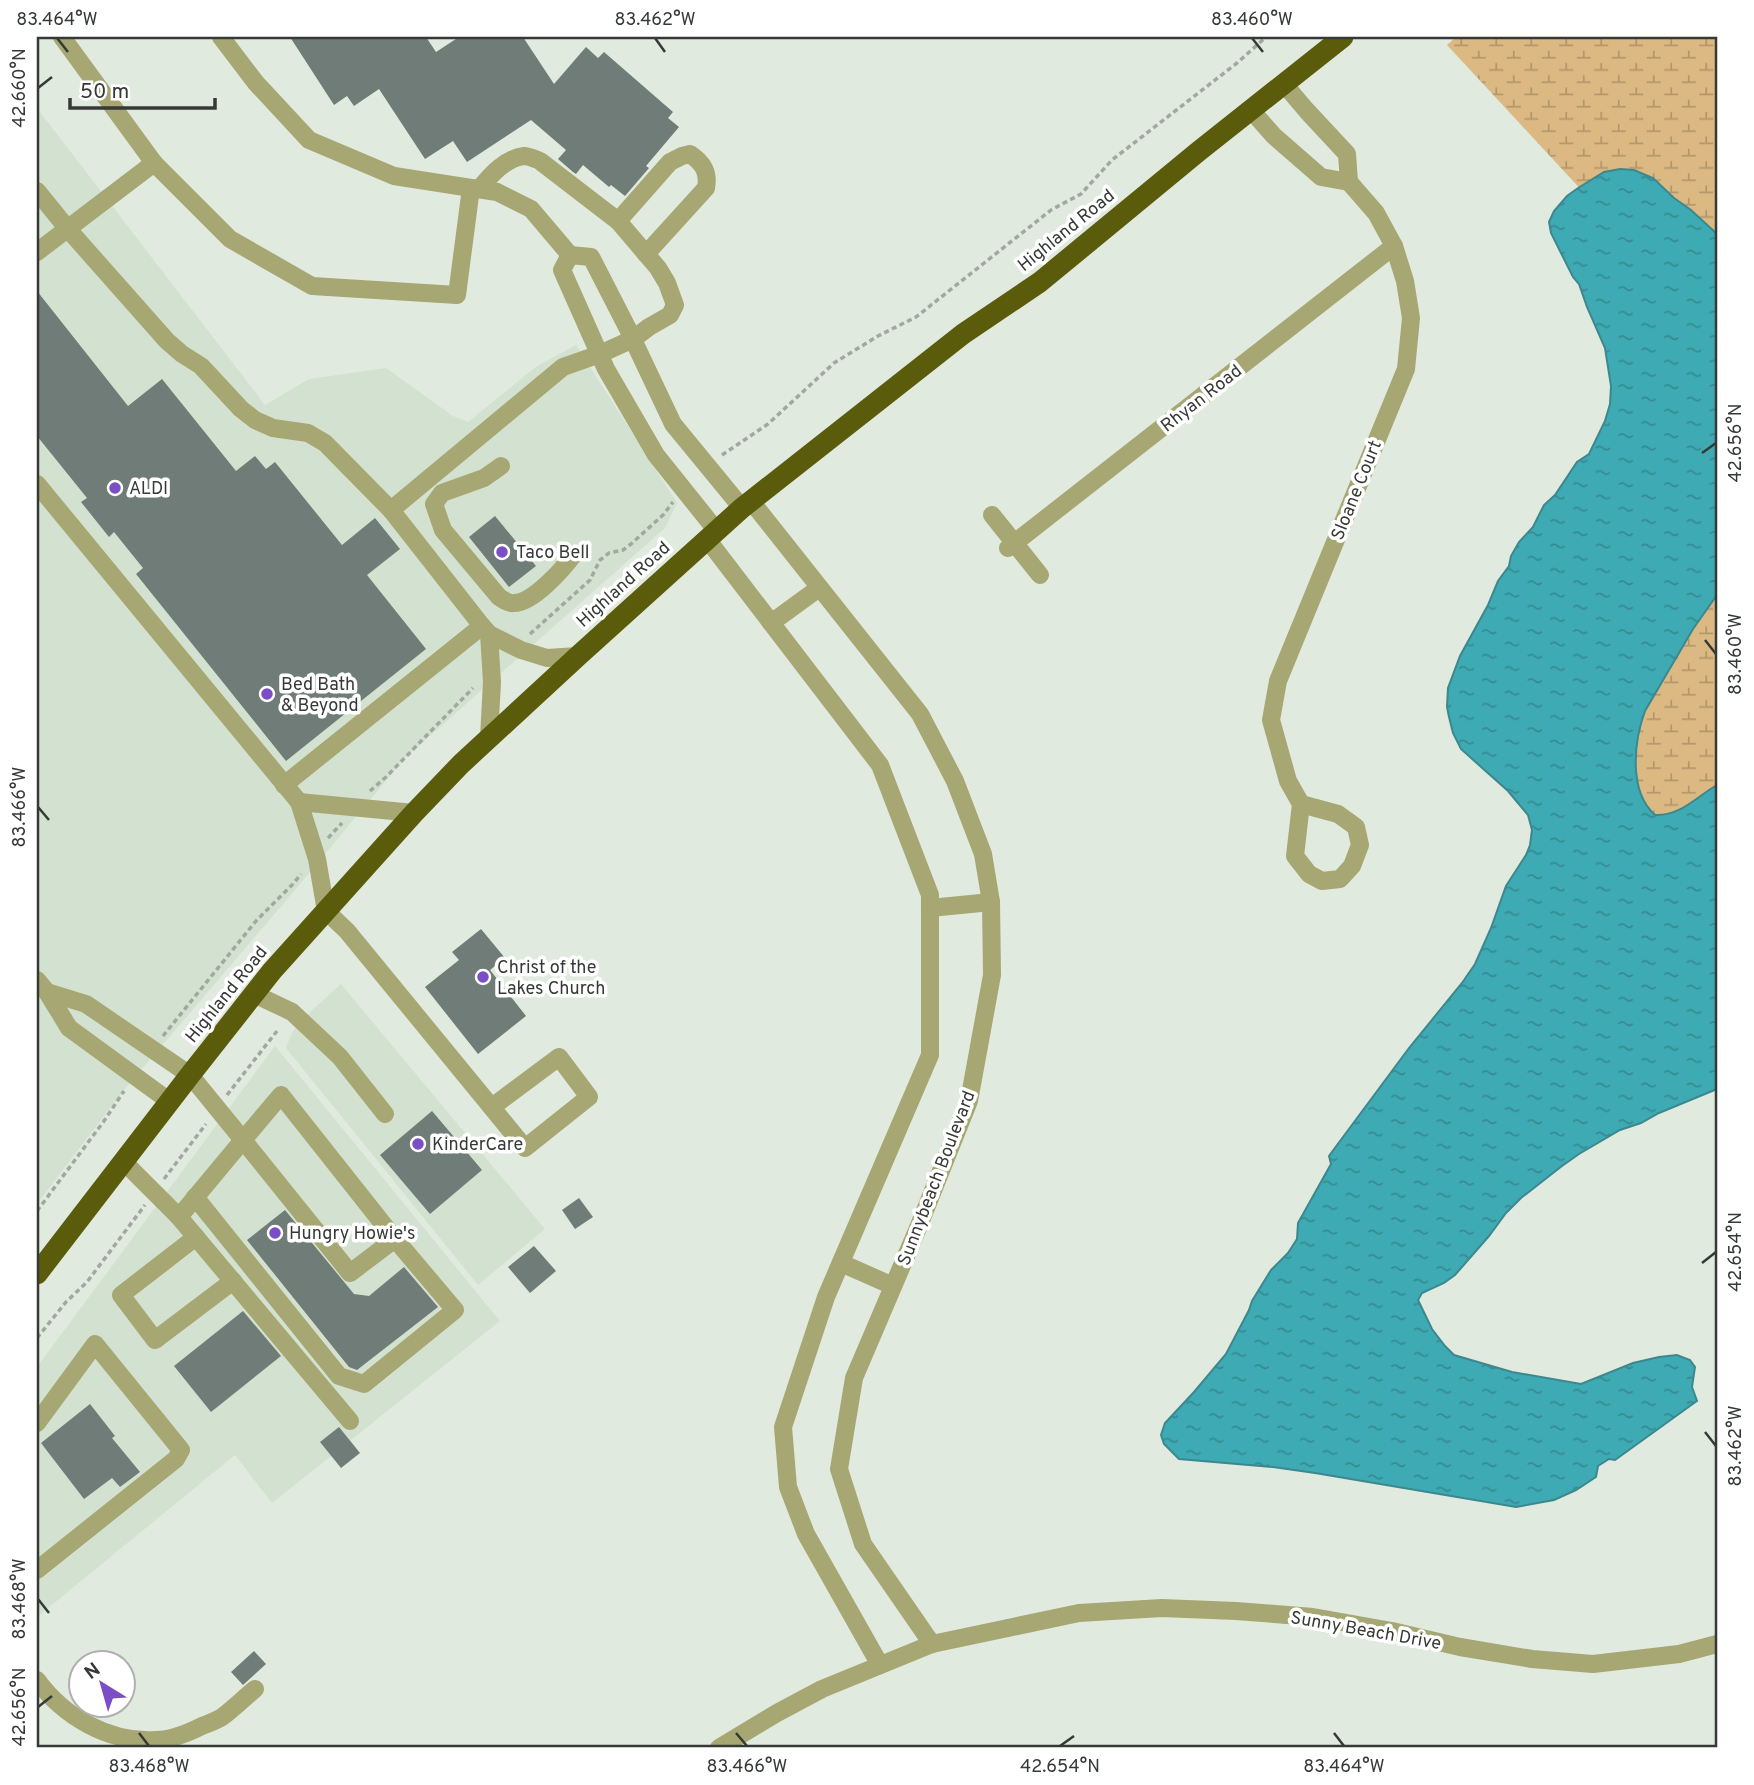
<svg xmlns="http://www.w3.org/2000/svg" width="1754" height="1785" viewBox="0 0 1754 1785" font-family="Overpass,sans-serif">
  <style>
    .built { fill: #d3e1d0 }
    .wetland { fill: url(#wetland-marsh) }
    .water { fill: url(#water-ripples); stroke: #3c888e; stroke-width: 2 }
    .building { fill: #6f7c77 }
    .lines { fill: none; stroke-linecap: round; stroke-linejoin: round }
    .path { stroke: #a0a89f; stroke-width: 3.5; stroke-dasharray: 5 3.5; stroke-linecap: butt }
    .minor { stroke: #a6a773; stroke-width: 18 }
    .highway { stroke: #5b5b0c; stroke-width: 21 }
    .ticks { fill: none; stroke: #363a36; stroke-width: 2.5 }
    .poi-dot { fill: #7b4ec6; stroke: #fff; stroke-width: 2.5 }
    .labels { text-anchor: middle; stroke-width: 7; stroke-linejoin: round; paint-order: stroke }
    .street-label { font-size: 18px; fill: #363a36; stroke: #fff }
    .poi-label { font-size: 18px; fill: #363a36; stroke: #fff; text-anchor: start }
    .neatline { fill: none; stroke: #363a36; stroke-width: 2.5 }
    .ticks-label { font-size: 18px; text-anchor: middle; fill: #363a36 }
  </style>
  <defs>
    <pattern id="wetland-marsh" width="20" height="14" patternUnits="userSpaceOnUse" patternTransform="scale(1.75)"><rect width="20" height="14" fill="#dcb982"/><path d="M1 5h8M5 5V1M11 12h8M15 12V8" fill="none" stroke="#b3976b"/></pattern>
    <pattern id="water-ripples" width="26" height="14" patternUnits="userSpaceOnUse" patternTransform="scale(1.75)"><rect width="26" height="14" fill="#3eaab3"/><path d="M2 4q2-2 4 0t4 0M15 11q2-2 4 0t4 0" fill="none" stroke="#358b92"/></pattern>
  </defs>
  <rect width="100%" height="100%" fill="#e1eadf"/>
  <!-- built -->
  <g class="built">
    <polygon points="37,108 265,405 309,379 386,368 453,416 468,422 537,366 576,345 677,503 665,528 405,758 284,903 123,1091 37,1204"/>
    <polygon points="341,984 545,1229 478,1285 286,1048 292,1032 311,1011"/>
    <polygon points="275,1046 500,1321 272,1503 235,1455 37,1617 37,1367"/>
  </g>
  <!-- wetland -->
  <g class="wetland">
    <polygon points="1456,37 1717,37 1717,316 1598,208 1447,45"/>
    <polygon points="1717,508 1717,1069 1599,731"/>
  </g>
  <!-- water -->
  <path class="water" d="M1620 169 1634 170 1653 178 1674 198 1691 210 1717 234V595L1693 629 1645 711C1634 741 1628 791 1655 815 1681 816 1696 797 1717 785V1089L1659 1113 1641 1123 1620 1130 1579 1154 1562 1166 1521 1198 1506 1213 1489 1236 1455 1275 1444 1283 1422 1293 1418 1300 1432 1329 1445 1346 1454 1355 1512 1372 1581 1384 1633 1363 1659 1357 1677 1355 1690 1360 1695 1367 1692 1387 1697 1401 1615 1460 1609 1459 1598 1466 1596 1477 1576 1490 1554 1500 1516 1507 1315 1473 1273 1467 1179 1459 1164 1444 1161 1435 1165 1423 1194 1392 1226 1354 1249 1310 1252 1301 1271 1270 1288 1253 1297 1239 1298 1223 1331 1164 1329 1156 1409 1048 1462 983 1475 964 1491 928 1506 886 1526 855 1530 845 1532 830 1528 815 1508 791 1461 749 1453 733 1449 717 1447 707 1448 688 1460 656 1488 605 1498 581 1509 566 1511 556 1519 542 1533 527 1544 505 1555 495 1577 462 1589 454 1605 421 1610 404 1611 386 1605 348 1587 307 1579 284 1573 277 1551 233 1549 222 1554 211 1567 196 1578 188 1604 172Z"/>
  <!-- building -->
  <g class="building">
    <polygon points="290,37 426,37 436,52 459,37 523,37 554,84 586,47 598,58 604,52 673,112 668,118 679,127 646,166 649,168 625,196 611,185 609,187 583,165 576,174 573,172 558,159 566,150 531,120 467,162 453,141 425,159 379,89 354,106 347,96 334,105"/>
    <polygon points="37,291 128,406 162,379 236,471 255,456 266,469 275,462 342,545 375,518 400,549 367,575 426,649 286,761 136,574 143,568 114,532 109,537 81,502 87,498 37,436"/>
    <polygon points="495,516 536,566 509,587 469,537"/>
    <polygon points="481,929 505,958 490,970 526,1016 478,1054 425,987 459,960 452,952"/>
    <polygon points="432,1111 482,1170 430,1214 380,1155"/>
    <polygon points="579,1198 593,1217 575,1229 562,1210"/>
    <polygon points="285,1210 354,1294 369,1296 404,1267 438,1307 357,1370 349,1367 247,1240"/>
    <polygon points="534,1246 556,1271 530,1293 508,1267"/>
    <polygon points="243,1311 281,1356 211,1412 174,1366"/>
    <polygon points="90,1404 115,1436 112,1438 140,1472 120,1487 112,1478 84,1499 41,1443"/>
    <polygon points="339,1427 360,1453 341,1468 320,1442"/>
    <polygon points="254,1651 266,1664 243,1685 231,1672"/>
  </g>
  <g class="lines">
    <!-- path -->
    <g class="path">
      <polyline points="722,455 768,424 834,363 878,336 916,317 1051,210 1081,194 1112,160 1237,63 1266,37"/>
      <polyline points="530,634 590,580 600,560 604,557 609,553 623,550 631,544 663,515 673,502"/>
      <polyline points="370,791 386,777 473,688"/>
      <polyline points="328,838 342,823"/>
      <polyline points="163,1036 256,921 293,884 301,874"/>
      <polyline points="227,1095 277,1031"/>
      <polyline points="164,1179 206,1124"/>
      <polyline points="37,1211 104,1121 124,1091"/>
      <polyline points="37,1338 66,1302 87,1282 145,1205"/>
    </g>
    <!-- minor -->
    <g class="minor">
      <polyline points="62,37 154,163 230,239 312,286 457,295 471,188"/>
      <polyline points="221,37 256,83 309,140 394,176 497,192 531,209 570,255"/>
      <polyline points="1251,110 1274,136 1321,177 1349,182 1347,154 1307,111 1284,84"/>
      <polyline points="37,191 67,228 167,341 182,354 201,366 241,409 255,420 273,428 308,433 325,443 391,510"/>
      <path d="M618 221 670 162 682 156 690 154C703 163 709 172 706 188L646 254"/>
      <polyline points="37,252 154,163"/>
      <path d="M501 466 484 478 442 493 434 504 443 530 499 597C504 600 509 604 514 603 533 603 563 569 574 554"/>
      <polyline points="37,484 299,802 317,859 326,911 347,931 525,1148 589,1097 559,1057 492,1107"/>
      <polyline points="751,501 920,714 955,781 983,854 991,902 992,975 969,1101 918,1228 854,1378 839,1469 863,1544 932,1644"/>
      <polyline points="992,515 1040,575"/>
      <polyline points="716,530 656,455 606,369 562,270 570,255 591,257 628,329 673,424 742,508"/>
      <polyline points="707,539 880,765 930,895 930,1055 826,1297 783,1427 788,1487 806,1534 880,1665"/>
      <polyline points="1008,548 1394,246"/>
      <polyline points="771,623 819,588"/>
      <polyline points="482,626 489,634 521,650 547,658 578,656"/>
      <polyline points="489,634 492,682 489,737"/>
      <path d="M284 785 482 626 391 510 563 367 600 354 633 339 649 327 670 315 675 305 667 283 658 268 618 221 540 161C535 159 529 156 524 156 505 158 490 176 479 189"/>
      <polyline points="299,802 414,813"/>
      <polyline points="1301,804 1338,814 1356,827 1360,845 1352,866 1340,879 1322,881 1309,874 1295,856 1301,804 1288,781 1271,720 1278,681 1406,369 1411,318 1405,281 1394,246 1376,213 1349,182"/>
      <polyline points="930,908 991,902"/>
      <polyline points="37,980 47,992 69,1028 169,1101"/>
      <polyline points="47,992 86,1004 190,1075 243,1140 281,1095 395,1239 350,1273 243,1140 179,1217"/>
      <polyline points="254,994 292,1012 340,1057 385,1114"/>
      <polyline points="123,1161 179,1217 350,1421"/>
      <polyline points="195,1197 339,1376 364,1384 455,1310 395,1239"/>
      <polyline points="196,1237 121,1295 155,1340 233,1281"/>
      <polyline points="841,1263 893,1286"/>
      <polyline points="37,1423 95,1344 181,1450 176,1459 37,1570"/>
      <path d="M37 1680C64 1717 109 1743 156 1740 172 1740 188 1733 202 1726 209 1723 216 1721 222 1717 233 1709 244 1698 255 1689"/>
      <polyline points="719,1748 777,1713 822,1689 932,1644 1079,1613 1162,1608 1236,1611 1313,1617 1392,1631 1460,1647 1532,1659 1593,1664 1679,1654 1717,1644"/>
    </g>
    <!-- highway -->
    <polyline class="highway" points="37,1274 190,1075 272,971 414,813 461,764 578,656 742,508 963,334 1040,282 1199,151 1343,37"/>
  </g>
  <!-- ticks -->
  <path class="ticks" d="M57 38 68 52M655 38 665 52M1252 38 1263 52M38 88 52 77M1702 453 1716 443M1705 640 1716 654M38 807 49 820M1702 1263 1716 1252M1705 1432 1716 1446M38 1599 49 1613M38 1707 52 1696M139 1733 149 1746M736 1733 747 1746M1334 1733 1344 1746M1060 1746 1074 1736"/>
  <!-- markers -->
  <g class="poi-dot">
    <circle cx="115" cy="488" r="7"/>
    <circle cx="502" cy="552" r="7"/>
    <circle cx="267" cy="694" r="7"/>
    <circle cx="483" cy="977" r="7"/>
    <circle cx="418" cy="1144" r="7"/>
    <circle cx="275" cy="1233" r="7"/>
  </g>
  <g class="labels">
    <!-- street labels -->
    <g class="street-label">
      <text transform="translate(1066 230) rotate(-39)" y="6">Highland Road</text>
      <text transform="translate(1201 398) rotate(-38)" y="6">Rhyan Road</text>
      <text transform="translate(1356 490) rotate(-68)" y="6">Sloane Court</text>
      <text transform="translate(623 584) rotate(-42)" y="6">Highland Road</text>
      <text transform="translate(226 994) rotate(-51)" y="6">Highland Road</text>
      <text transform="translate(936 1178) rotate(-69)" y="6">Sunnybeach Boulevard</text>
      <text transform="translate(1366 1630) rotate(10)" y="6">Sunny Beach Drive</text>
    </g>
    <!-- poi labels -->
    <g class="poi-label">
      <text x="129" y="494">ALDI</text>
      <text x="516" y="558">Taco Bell</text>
      <text x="281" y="690">Bed Bath<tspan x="281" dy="21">&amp; Beyond</tspan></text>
      <text x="497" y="973">Christ of the<tspan x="497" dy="21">Lakes Church</tspan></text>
      <text x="432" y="1150">KinderCare</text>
      <text x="289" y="1239">Hungry Howie's</text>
    </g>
  </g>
  <!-- border -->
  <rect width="1754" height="1785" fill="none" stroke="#ffffff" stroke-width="77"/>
  <!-- north arrow -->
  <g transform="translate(102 1684) rotate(323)"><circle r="33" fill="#ffffff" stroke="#afb0af" stroke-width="2"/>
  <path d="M0-5L12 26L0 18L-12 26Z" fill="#7b4ec6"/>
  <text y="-10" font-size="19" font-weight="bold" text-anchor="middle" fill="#363a36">N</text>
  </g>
  <!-- scale -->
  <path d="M70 98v10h145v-10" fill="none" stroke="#363a36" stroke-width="3.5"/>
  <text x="80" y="98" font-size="21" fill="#363a36" stroke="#ffffff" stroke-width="5" paint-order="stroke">50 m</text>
  <rect x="38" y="38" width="1678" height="1708" class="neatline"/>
  <g class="ticks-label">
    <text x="57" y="25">83.464°W</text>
    <text x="655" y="25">83.462°W</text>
    <text x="1252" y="25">83.460°W</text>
    <text transform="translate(19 88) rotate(-90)" y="6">42.660°N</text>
    <text transform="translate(1735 443) rotate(-90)" y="6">42.656°N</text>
    <text transform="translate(1735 654) rotate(-90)" y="6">83.460°W</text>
    <text transform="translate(19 807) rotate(-90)" y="6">83.466°W</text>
    <text transform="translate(1735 1252) rotate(-90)" y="6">42.654°N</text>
    <text transform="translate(1735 1446) rotate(-90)" y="6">83.462°W</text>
    <text transform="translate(19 1599) rotate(-90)" y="6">83.468°W</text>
    <text transform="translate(19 1707) rotate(-90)" y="6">42.656°N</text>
    <text x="149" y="1772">83.468°W</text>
    <text x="747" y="1772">83.466°W</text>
    <text x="1060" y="1772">42.654°N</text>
    <text x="1344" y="1772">83.464°W</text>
  </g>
</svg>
